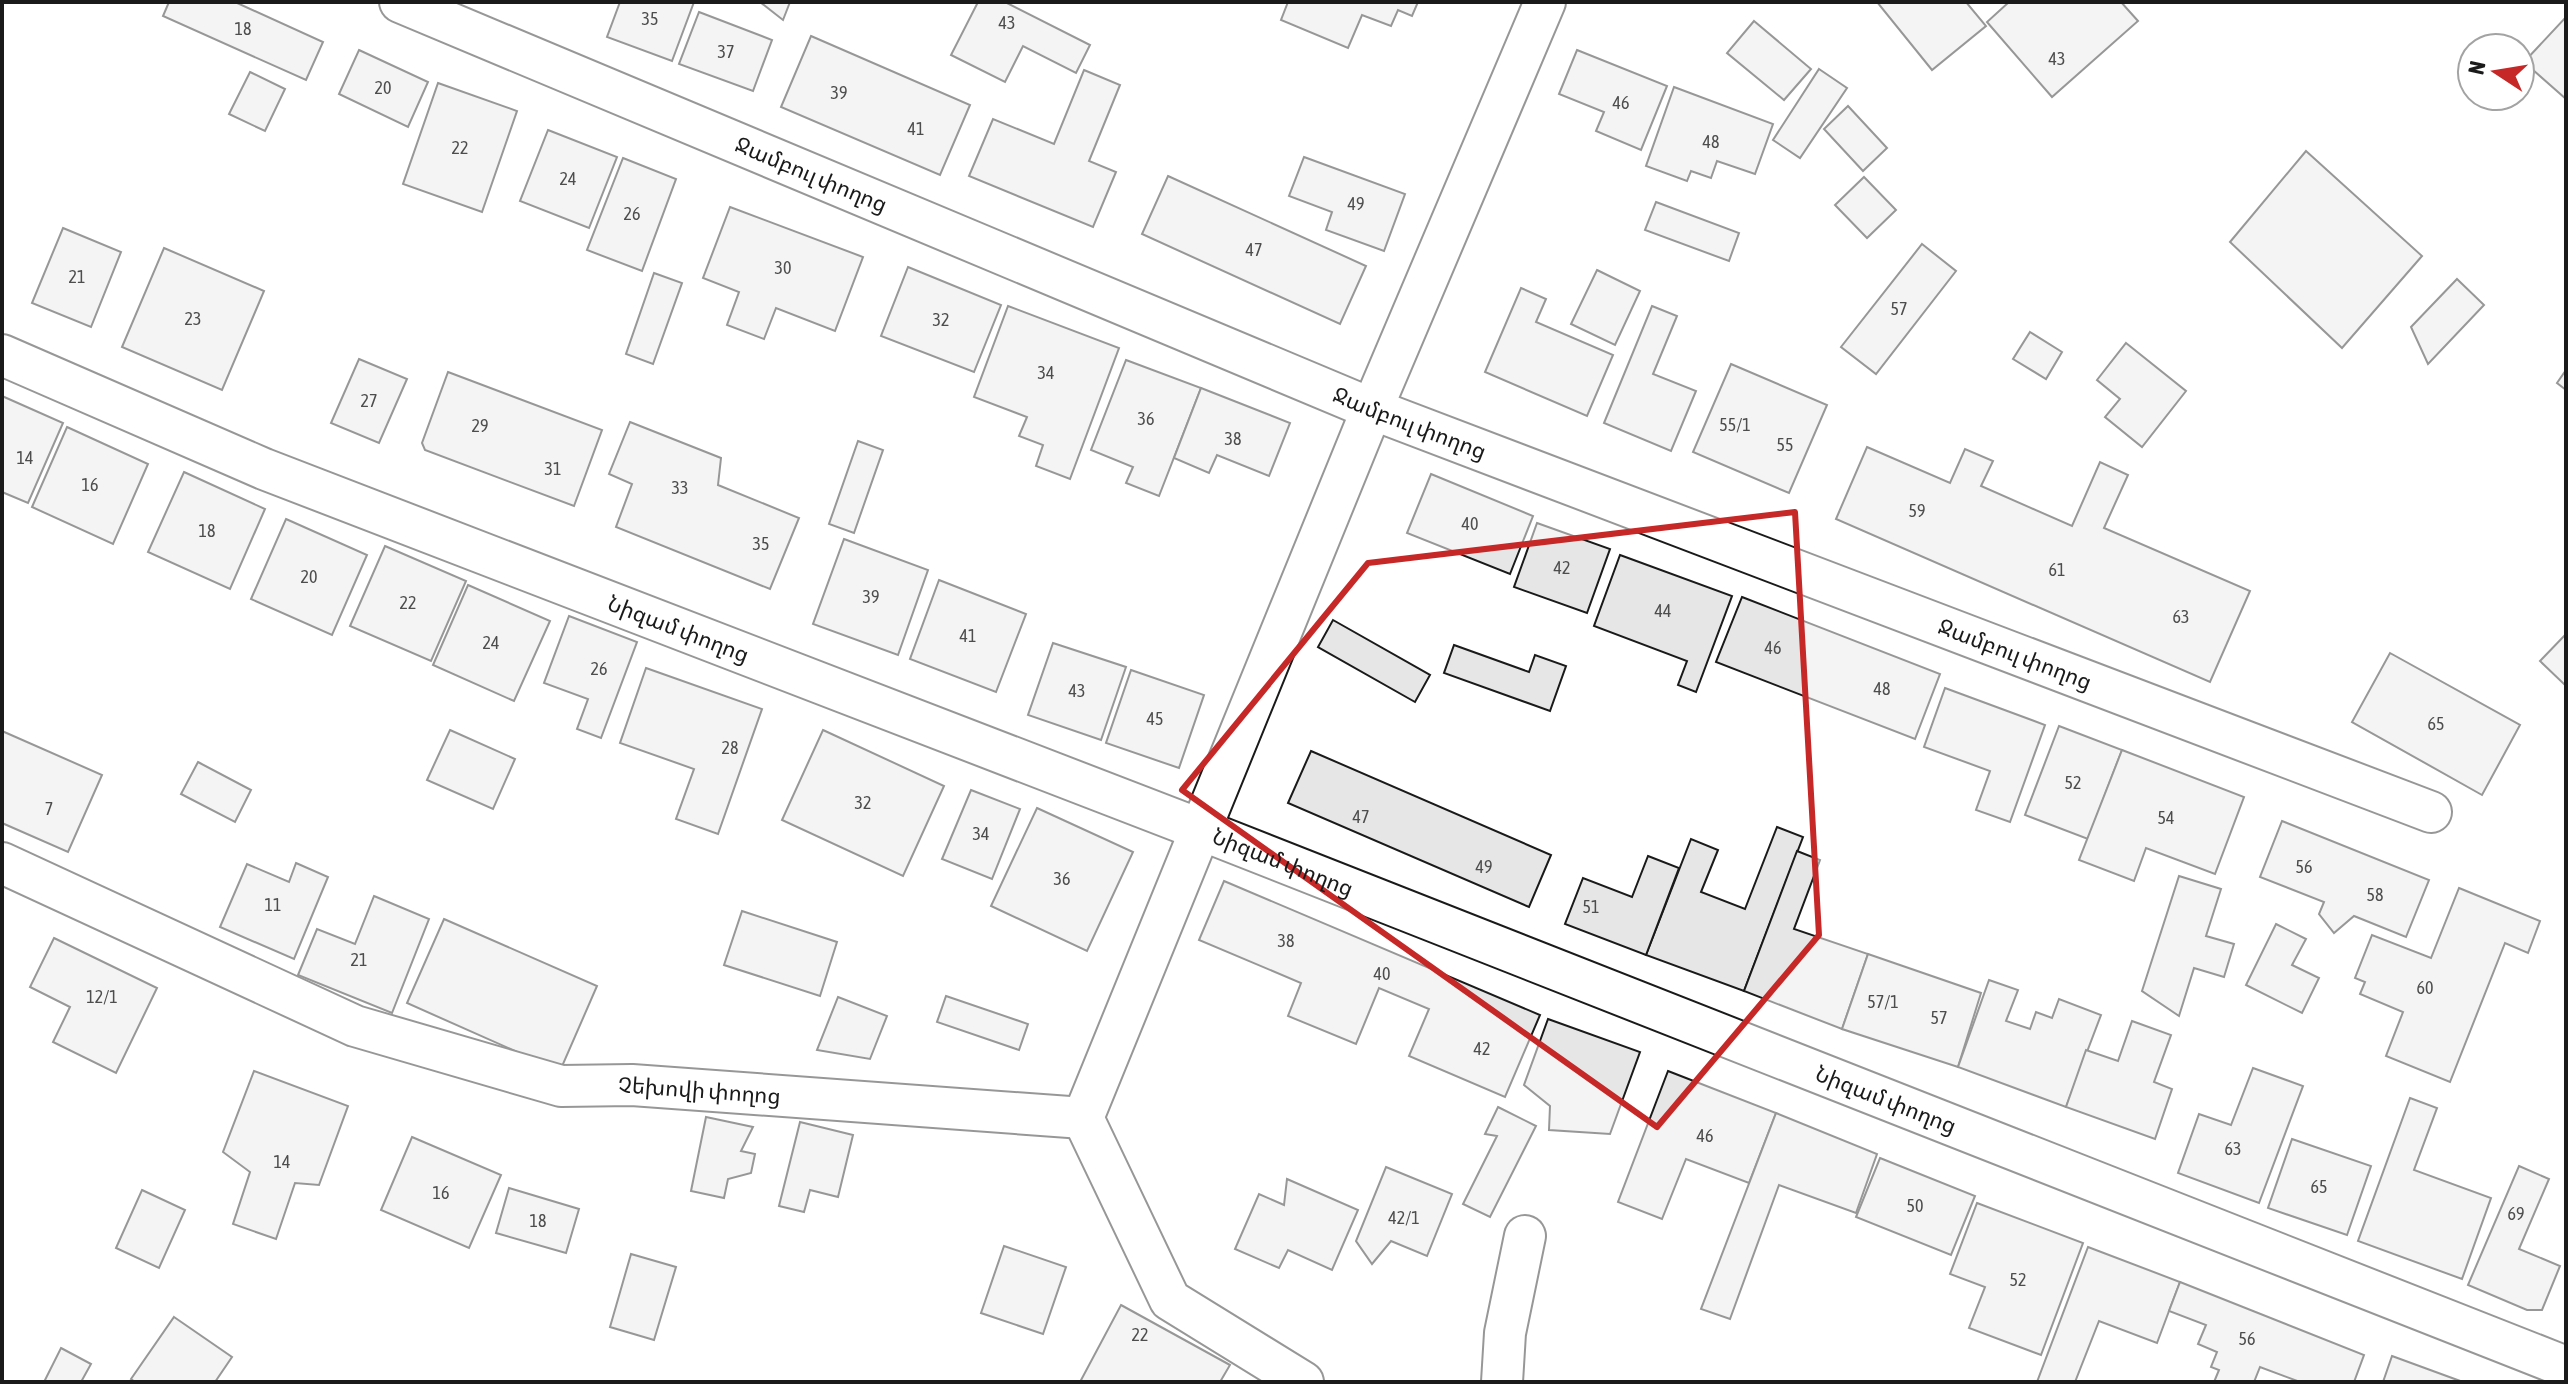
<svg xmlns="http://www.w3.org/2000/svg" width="2568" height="1384" viewBox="0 0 2568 1384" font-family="'Asap Condensed','Noto Sans Armenian',sans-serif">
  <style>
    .building { fill: #e6e6e6; stroke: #1a1a1a; stroke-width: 2 }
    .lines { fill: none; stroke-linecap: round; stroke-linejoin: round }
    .minor-casing { stroke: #1a1a1a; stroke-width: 44 }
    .minor { stroke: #fff; stroke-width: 40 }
    .marked { fill: none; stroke: #c62828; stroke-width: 6; stroke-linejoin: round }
    .labels { text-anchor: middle; stroke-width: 6; stroke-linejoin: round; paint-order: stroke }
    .number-label { font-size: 18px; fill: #4d4d4d }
    .street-label { font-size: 22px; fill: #1a1a1a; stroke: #fff }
  </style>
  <rect width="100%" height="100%" fill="#fff"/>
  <!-- building -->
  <g class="building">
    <polygon points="169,2 235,2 323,42 306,80 163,16"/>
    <polygon points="620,2 694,2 672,61 607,37"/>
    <polygon points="760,2 790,2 783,20"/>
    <polygon points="978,2 1005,2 1090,45 1076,73 1023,46 1005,82 951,55"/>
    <polygon points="1288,2 1418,2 1412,16 1398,10 1391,26 1362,15 1348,48 1281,20"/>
    <polygon points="1877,2 1966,2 1986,26 1932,70"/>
    <polygon points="2009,2 2121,2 2138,21 2052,97 1987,22"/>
    <polygon points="699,12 772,40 753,91 679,64"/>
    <polygon points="2566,17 2566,99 2524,62"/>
    <polygon points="1754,21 1811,69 1784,100 1727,53"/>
    <polygon points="811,36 970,105 940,175 781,107"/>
    <polygon points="359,50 428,82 408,127 339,94"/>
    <polygon points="1577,50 1667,86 1641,150 1596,131 1604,112 1559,94"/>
    <polygon points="1819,69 1847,88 1800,158 1773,140"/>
    <polygon points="1084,70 1120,85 1089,161 1116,172 1093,227 969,176 993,119 1054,144"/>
    <polygon points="250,72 285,89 265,131 229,114"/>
    <polygon points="438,83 517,111 482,212 403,184"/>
    <polygon points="1674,87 1773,124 1755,174 1717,161 1711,178 1691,171 1687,181 1646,166"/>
    <polygon points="1848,106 1887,148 1863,171 1824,129"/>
    <polygon points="548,130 617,157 589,228 520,201"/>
    <polygon points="2306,151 2422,256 2342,348 2230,242"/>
    <polygon points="1304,157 1405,194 1384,251 1326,230 1332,212 1289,196"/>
    <polygon points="623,158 676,179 642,271 587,250"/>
    <polygon points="1168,176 1366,266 1340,324 1142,234"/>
    <polygon points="1864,177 1896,210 1867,238 1835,205"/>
    <polygon points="1656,202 1739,233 1729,261 1645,230"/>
    <polygon points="730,207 863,257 835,331 776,308 764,339 727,325 739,292 703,278"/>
    <polygon points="63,228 121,252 91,327 32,303"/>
    <polygon points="1922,244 1956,271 1876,374 1841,347"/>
    <polygon points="164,248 264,291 222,390 122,347"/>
    <polygon points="908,267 1001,305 974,372 881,336"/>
    <polygon points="1597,270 1640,291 1615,345 1571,324"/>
    <polygon points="654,273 682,283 653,364 626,354"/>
    <polygon points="2457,279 2484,305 2428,364 2411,327"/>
    <polygon points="1521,288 1546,299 1536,322 1613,355 1587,416 1485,372"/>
    <polygon points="1008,306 1119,348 1070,479 1036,466 1043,445 1019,436 1027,417 974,397"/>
    <polygon points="1652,306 1677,316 1653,374 1696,391 1671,451 1604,423"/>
    <polygon points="2030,332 2062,352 2046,379 2013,359"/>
    <polygon points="2126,343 2186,391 2142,447 2105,417 2120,399 2097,380"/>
    <polygon points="359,359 407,379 379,443 331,423"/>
    <polygon points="1126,360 1201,388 1159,496 1126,483 1133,467 1091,450"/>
    <polygon points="1731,364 1827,405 1789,493 1693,452"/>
    <polygon points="2566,370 2566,390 2557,383"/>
    <polygon points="448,372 602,430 574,506 425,450 422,443"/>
    <polygon points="1201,388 1290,423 1269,476 1217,455 1209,473 1174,458"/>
    <polygon points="2,396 63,423 28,503 2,492"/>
    <polygon points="630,422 721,458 718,485 799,518 770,589 616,527 632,484 609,474"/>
    <polygon points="67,427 148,464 113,544 32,507"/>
    <polygon points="858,441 883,450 854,533 829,524"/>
    <polygon points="1867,447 1950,483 1965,449 1993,461 1981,486 2072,526 2100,462 2128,475 2104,528 2250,591 2210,682 1836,519"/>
    <polygon points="184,472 265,509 230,589 148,552"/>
    <polygon points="1431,474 1533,516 1510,574 1407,533"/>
    <polygon points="286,519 367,555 332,635 251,599"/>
    <polygon points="1537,523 1610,549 1587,613 1514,587"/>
    <polygon points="844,539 928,570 898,655 813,624"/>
    <polygon points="385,546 466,581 431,661 350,626"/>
    <polygon points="1620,555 1732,596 1696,692 1678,685 1687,661 1594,626"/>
    <polygon points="939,580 1026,614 996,692 910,659"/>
    <polygon points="468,585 550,621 514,701 433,665"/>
    <polygon points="1742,597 1940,674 1915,739 1716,662"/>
    <polygon points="569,616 637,642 601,738 577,729 588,699 544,683"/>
    <polygon points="1333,620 1430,675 1415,702 1318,647"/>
    <polygon points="2566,634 2566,686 2540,661"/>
    <polygon points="1053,643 1126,667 1101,740 1028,715"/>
    <polygon points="1454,645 1529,672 1535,655 1566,666 1550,711 1444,673"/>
    <polygon points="2390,653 2520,725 2482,795 2352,722"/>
    <polygon points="646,668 762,709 718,834 676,819 694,769 620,743"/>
    <polygon points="1131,670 1204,695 1179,768 1106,743"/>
    <polygon points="1945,688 2045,725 2010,822 1976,810 1990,771 1924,747"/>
    <polygon points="2059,726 2122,750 2088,839 2025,815"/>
    <polygon points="450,730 515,759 493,809 427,780"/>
    <polygon points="823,730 944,786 903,876 782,820"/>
    <polygon points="2,731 102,775 68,852 2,823"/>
    <polygon points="2122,750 2244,797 2215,874 2146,848 2134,881 2079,860"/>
    <polygon points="1311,751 1551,855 1529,907 1288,803"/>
    <polygon points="198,762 251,790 235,822 181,794"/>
    <polygon points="971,790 1020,809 992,879 942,859"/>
    <polygon points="1037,808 1133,852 1087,951 991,906"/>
    <polygon points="2282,821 2429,880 2406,937 2354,916 2334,933 2319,914 2324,902 2260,877"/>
    <polygon points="1777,827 1803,837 1744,991 1646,955 1691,839 1718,850 1701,892 1745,909"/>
    <polygon points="1797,851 1820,860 1794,929 1868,954 1842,1029 1744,991"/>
    <polygon points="1648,856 1679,868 1646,955 1565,924 1583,878 1632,897"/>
    <polygon points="296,863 328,877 294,959 220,927 247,864 289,882"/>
    <polygon points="2179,876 2221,889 2206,936 2234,944 2224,977 2194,968 2179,1016 2142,991"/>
    <polygon points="1224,881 1540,1015 1505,1097 1409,1056 1429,1009 1379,988 1356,1044 1288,1016 1301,983 1199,940"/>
    <polygon points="2459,888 2540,921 2528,953 2505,943 2450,1082 2386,1056 2403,1012 2360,994 2365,982 2355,978 2372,935 2431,958"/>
    <polygon points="374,896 429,919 392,1013 298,975 317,929 355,944"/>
    <polygon points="742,911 837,942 820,996 724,965"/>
    <polygon points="444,919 597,986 560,1071 407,1003"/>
    <polygon points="2276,924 2306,939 2292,965 2319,978 2302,1013 2246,985"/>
    <polygon points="54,938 157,988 116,1073 53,1042 70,1007 30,987"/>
    <polygon points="1868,954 1981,993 1958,1067 1842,1029"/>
    <polygon points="1989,980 2018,990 2006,1021 2030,1029 2036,1012 2052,1018 2059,999 2101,1015 2066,1107 1958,1067"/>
    <polygon points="946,996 1028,1024 1019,1050 937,1022"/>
    <polygon points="838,997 887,1016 870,1059 817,1050"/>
    <polygon points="1548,1019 1640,1052 1610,1134 1549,1130 1550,1106 1524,1085"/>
    <polygon points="2132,1021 2171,1035 2154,1082 2172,1089 2155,1139 2066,1107 2086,1050 2118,1061"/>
    <polygon points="2253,1068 2303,1086 2259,1203 2178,1173 2199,1114 2231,1125"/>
    <polygon points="254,1071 348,1106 319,1185 295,1183 276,1239 233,1224 250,1172 223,1152"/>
    <polygon points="1668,1071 1776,1113 1749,1183 1686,1159 1662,1219 1618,1202"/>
    <polygon points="2410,1098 2437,1108 2414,1170 2491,1198 2462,1279 2358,1241"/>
    <polygon points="1498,1107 1536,1126 1490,1217 1463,1204 1497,1136 1485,1134"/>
    <polygon points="1776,1113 1877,1154 1856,1213 1779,1185 1730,1319 1701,1309"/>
    <polygon points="706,1117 753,1127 741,1151 755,1154 751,1173 728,1179 724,1198 691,1191"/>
    <polygon points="800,1122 853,1135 838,1197 810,1190 804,1212 779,1206"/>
    <polygon points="412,1137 501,1175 469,1248 381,1210"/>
    <polygon points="2292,1139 2371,1166 2347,1235 2268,1208"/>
    <polygon points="1880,1158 1975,1196 1951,1255 1856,1217"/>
    <polygon points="2519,1166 2549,1179 2519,1249 2560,1266 2542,1310 2527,1310 2468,1285"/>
    <polygon points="1386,1167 1452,1194 1427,1256 1391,1241 1372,1264 1356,1241"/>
    <polygon points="1287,1179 1358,1210 1332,1270 1288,1250 1279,1268 1235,1249 1259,1194 1284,1205"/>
    <polygon points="509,1188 579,1209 566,1253 496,1233"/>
    <polygon points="142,1190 185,1210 159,1268 116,1248"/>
    <polygon points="1977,1203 2083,1243 2041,1355 1969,1328 1985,1287 1950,1274"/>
    <polygon points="1004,1246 1066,1267 1043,1334 981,1313"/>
    <polygon points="2088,1247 2180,1282 2169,1311 2157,1343 2099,1321 2075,1382 2037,1382"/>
    <polygon points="631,1254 676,1267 654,1340 610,1327"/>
    <polygon points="2180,1282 2364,1355 2354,1382 2300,1382 2260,1367 2254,1382 2214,1382 2219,1370 2211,1367 2217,1352 2198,1344 2206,1325 2169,1311"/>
    <polygon points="1121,1305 1230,1365 1220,1382 1080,1382"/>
    <polygon points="174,1317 232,1357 215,1382 135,1382 131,1379"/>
    <polygon points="61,1348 91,1364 81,1382 44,1382"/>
    <polygon points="2392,1356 2463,1382 2383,1382"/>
  </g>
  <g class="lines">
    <defs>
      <g id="minor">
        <path id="s1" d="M400 2 1372 409 2431 812"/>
        <path id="s2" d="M2 355 264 469 1199 829 2566 1367"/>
        <path id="s3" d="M2 863 355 1026 561 1086 632 1085 1083 1118"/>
        <polyline points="1083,1118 1372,409 1545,2"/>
        <polyline points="1083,1118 1170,1300 1303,1382"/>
        <polyline points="1502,1382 1505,1333 1525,1236"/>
      </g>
    </defs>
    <!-- minor casing -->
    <use href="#minor" class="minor-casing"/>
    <!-- minor -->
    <use href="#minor" class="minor"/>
  </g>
  <!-- marked area -->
  <path d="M0 0H2568V1384H0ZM1795 512 1819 935 1657 1127 1182 790 1368 563Z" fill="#fff" fill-opacity=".55" fill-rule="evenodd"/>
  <path class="marked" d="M1795 512 1819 935 1657 1127 1182 790 1368 563Z"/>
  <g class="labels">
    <!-- number labels -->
    <g class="number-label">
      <text x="650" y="25">35</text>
      <text x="1007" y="29">43</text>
      <text x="243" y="35">18</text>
      <text x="726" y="58">37</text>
      <text x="2057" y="65">43</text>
      <text x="383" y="94">20</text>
      <text x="839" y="99">39</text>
      <text x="1621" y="109">46</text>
      <text x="916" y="135">41</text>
      <text x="1711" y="148">48</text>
      <text x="460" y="154">22</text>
      <text x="568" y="185">24</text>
      <text x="1356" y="210">49</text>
      <text x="632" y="220">26</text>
      <text x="1254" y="256">47</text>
      <text x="783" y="274">30</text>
      <text x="77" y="283">21</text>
      <text x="1899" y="315">57</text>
      <text x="193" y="325">23</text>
      <text x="941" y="326">32</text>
      <text x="1046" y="379">34</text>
      <text x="369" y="407">27</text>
      <text x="1146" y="425">36</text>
      <text x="1735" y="431">55/1</text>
      <text x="480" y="432">29</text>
      <text x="1233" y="445">38</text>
      <text x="1785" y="451">55</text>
      <text x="25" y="464">14</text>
      <text x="553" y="475">31</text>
      <text x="90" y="491">16</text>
      <text x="680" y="494">33</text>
      <text x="1917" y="517">59</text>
      <text x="1470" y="530">40</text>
      <text x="207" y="537">18</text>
      <text x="761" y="550">35</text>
      <text x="1562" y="574">42</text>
      <text x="2057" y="576">61</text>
      <text x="309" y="583">20</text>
      <text x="871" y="603">39</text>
      <text x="408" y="609">22</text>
      <text x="1663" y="617">44</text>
      <text x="2181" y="623">63</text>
      <text x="968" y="642">41</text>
      <text x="491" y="649">24</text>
      <text x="1773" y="654">46</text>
      <text x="599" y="675">26</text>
      <text x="1882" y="695">48</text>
      <text x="1077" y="697">43</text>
      <text x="1155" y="725">45</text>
      <text x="2436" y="730">65</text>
      <text x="730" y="754">28</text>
      <text x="2073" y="789">52</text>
      <text x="863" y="809">32</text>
      <text x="49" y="815">7</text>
      <text x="1361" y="823">47</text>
      <text x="2166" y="824">54</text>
      <text x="981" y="840">34</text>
      <text x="1484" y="873">49</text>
      <text x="2304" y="873">56</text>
      <text x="1062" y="885">36</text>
      <text x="2375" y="901">58</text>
      <text x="273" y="911">11</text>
      <text x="1591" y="913">51</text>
      <text x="1286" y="947">38</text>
      <text x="359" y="966">21</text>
      <text x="1382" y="980">40</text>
      <text x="2425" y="994">60</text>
      <text x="102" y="1003">12/1</text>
      <text x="1883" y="1008">57/1</text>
      <text x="1939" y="1024">57</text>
      <text x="1482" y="1055">42</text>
      <text x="1705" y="1142">46</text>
      <text x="2233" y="1155">63</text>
      <text x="282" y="1168">14</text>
      <text x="2319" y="1193">65</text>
      <text x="441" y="1199">16</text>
      <text x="1915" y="1212">50</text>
      <text x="2516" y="1220">69</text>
      <text x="1404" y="1224">42/1</text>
      <text x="538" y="1227">18</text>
      <text x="2018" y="1286">52</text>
      <text x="1140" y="1341">22</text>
      <text x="2247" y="1345">56</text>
    </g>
    <!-- street labels -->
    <g class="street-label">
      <text dy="8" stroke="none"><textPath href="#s1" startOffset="446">Ջամբուլ փողոց</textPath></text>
      <text dy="8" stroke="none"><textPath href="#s1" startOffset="1094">Ջամբուլ փողոց</textPath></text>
      <text dy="8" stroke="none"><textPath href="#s2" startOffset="730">Նիզամ փողոց</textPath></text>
      <text dy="8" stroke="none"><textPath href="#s1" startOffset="1742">Ջամբուլ փողոց</textPath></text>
      <text dy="8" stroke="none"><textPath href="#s2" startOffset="1378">Նիզամ փողոց</textPath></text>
      <text dy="8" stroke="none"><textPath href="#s3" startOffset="742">Չեխովի փողոց</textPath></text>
      <text dy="8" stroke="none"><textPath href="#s2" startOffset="2026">Նիզամ փողոց</textPath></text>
    </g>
  </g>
  <!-- border -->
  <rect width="2568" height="1384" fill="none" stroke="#1a1a1a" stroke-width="8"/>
  <!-- north arrow -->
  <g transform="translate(2496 72) rotate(282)"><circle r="38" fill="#ffffff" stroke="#a3a3a3" stroke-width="2"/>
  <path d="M0-6L14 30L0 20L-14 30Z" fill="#c62828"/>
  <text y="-12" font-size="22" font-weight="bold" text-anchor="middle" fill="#1a1a1a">N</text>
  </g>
</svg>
